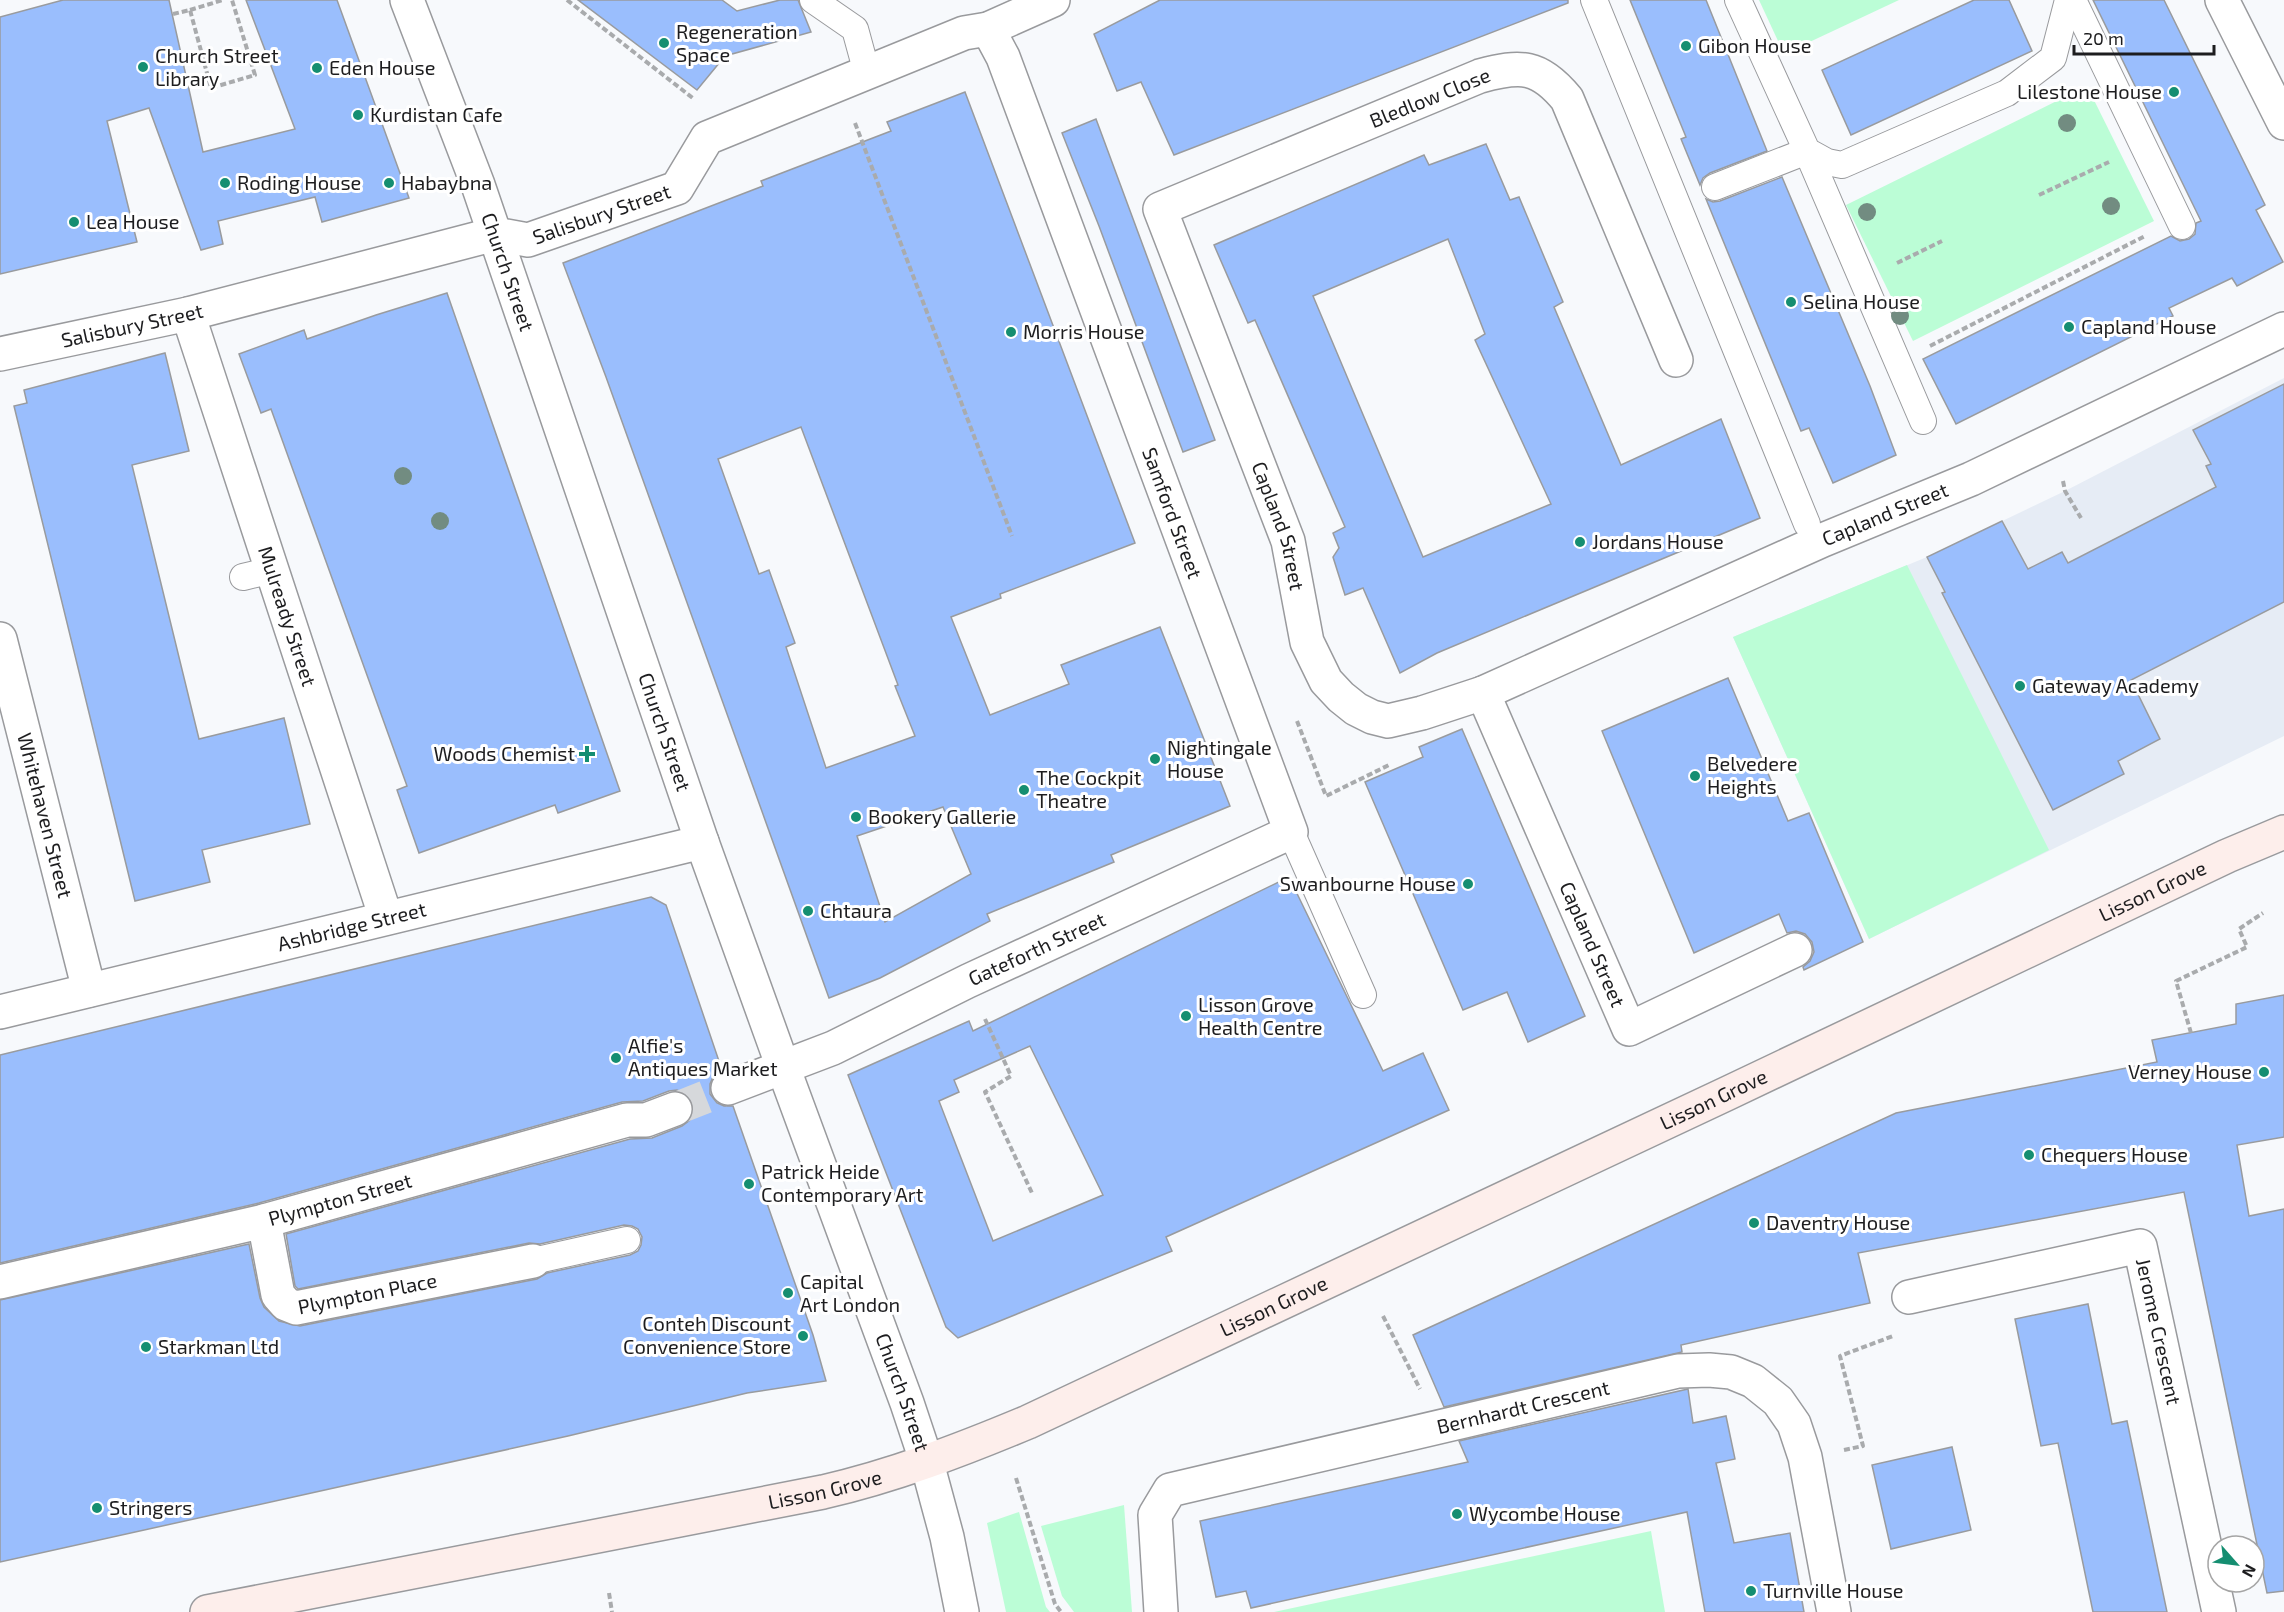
<svg xmlns="http://www.w3.org/2000/svg" width="2284" height="1612" viewBox="0 0 2284 1612" font-family="'Exo 2',sans-serif">
  <style>
    .built { fill: #e6ecf5 }
    .green { fill: #bbfdd6 }
    .building { fill: #9abefd; stroke: #999b9e; stroke-width: 1.5; fill-rule: evenodd }
    .lines { fill: none; stroke-linecap: round; stroke-linejoin: round }
    .street-tunnel { stroke: #d6d8db; stroke-width: 33; stroke-dasharray: 33 16; stroke-linecap: butt }
    .lane-casing { stroke: #999a9d; stroke-width: 28 }
    .street-casing { stroke: #999a9d; stroke-width: 36 }
    .secondary-casing { stroke: #999a9d; stroke-width: 36 }
    .path { stroke: #a9abad; stroke-width: 4; stroke-dasharray: 6 3; stroke-linecap: butt }
    .lane { stroke: #fff; stroke-width: 26 }
    .street { stroke: #fff; stroke-width: 33 }
    .secondary { stroke: #fdeeeb; stroke-width: 33 }
    .tree { fill: #728c81 }
    .poi-dot { fill: #158e71; stroke: #fff; stroke-width: 2 }
    .labels { text-anchor: middle; stroke-width: 6; stroke-linejoin: round; paint-order: stroke }
    .poi-label { font-size: 20px; fill: #1d1d1f; stroke: #fff; text-anchor: start }
    .street-label { font-size: 20px; fill: #1d1d1f; stroke: #fff }
  </style>
  <rect width="100%" height="100%" fill="#f7f9fc"/>
  <!-- built -->
  <polygon class="built" points="2284,378 2284,736 1869,939 1733,637 1927,557 2065,491"/>
  <!-- green -->
  <g class="green">
    <polygon points="1759,0 1899,0 1784,54"/>
    <polygon points="2087,86 2154,221 1913,341 1846,205"/>
    <polygon points="1907,565 2049,850 1869,939 1733,637"/>
    <polygon points="1124,1505 1132,1612 1074,1612 1062,1596 1041,1526"/>
    <polygon points="1019,1512 1046,1607 1050,1612 1006,1612 987,1523"/>
    <polygon points="1651,1531 1665,1612 1274,1612"/>
  </g>
  <!-- building -->
  <g class="building">
    <polygon points="63,0 169,0 203,152 295,129 246,0 337,0 409,198 322,222 315,197 218,221 223,244 201,250 149,108 107,121 137,242 0,274 0,17"/>
    <polygon points="578,0 722,0 737,11 780,0 798,0 811,32 725,56 697,90"/>
    <polygon points="1160,0 1568,0 1568,3 1174,155 1141,82 1117,91 1094,34"/>
    <polygon points="1630,0 1706,0 1767,151 1710,173 1703,178 1700,185 1681,139 1686,137"/>
    <polygon points="1974,0 2009,0 2032,51 1851,135 1822,70"/>
    <polygon points="2093,0 2164,0 2265,205 2256,210 2283,262 2237,286 2232,278 2169,308 2173,316 1956,424 1923,359 2171,236 2180,241 2189,239 2195,234 2196,223 2201,221"/>
    <path d="M965 92 1135 543 1000 594 1001 598 951 617 990 715 1069 684 1061 665 1160 627 1230 806 1111 855 1114 862 987 914 990 921 880 978 829 998 606 377 563 263 763 186 761 181 891 131 887 122ZM801 427 898 685 895 686 915 736 826 768 786 647 795 643 769 570 759 574 718 459ZM943 807 971 874 885 922 857 836Z"/>
    <polygon points="1096,119 1215,440 1183,452 1099,226 1062,133"/>
    <path d="M1486 144 1510 200 1519 197 1563 302 1554 307 1621 465 1721 419 1760 518 1437 653 1400 673 1363 588 1345 595 1333 557 1339 548 1333 533 1345 527 1255 320 1248 323 1214 245 1424 155 1429 165ZM1448 239 1485 334 1475 340 1551 504 1423 557 1313 296Z"/>
    <polygon points="1782,177 1870,386 1896,455 1833,483 1809,428 1801,431 1706,199 1713,202 1720,201"/>
    <polygon points="447,293 620,791 558,813 555,805 419,853 397,790 407,786 271,409 261,413 239,354 304,330 307,339 376,315"/>
    <polygon points="165,353 189,451 132,465 199,739 284,718 310,824 202,850 210,882 135,901 14,406 27,403 24,390"/>
    <polygon points="2284,384 2284,602 2131,680 2160,739 2118,761 2124,774 2053,810 1942,593 1945,592 1927,557 2002,521 2028,569 2062,552 2068,563 2216,487 2206,466 2211,464 2193,430"/>
    <polygon points="1728,678 1788,821 1809,813 1863,942 1804,970 1803,967 1810,961 1814,952 1812,942 1805,934 1796,931 1787,933 1779,914 1694,953 1602,731"/>
    <polygon points="1462,729 1585,1016 1528,1042 1507,992 1463,1010 1365,782 1423,757 1419,747"/>
    <path d="M1289 877 1383 1071 1423 1053 1449 1110 1166 1237 1172 1251 958 1338 946 1327 848 1075 969 1021 973 1031ZM1030 1046 1103 1195 993 1241 939 1101 959 1092 954 1080Z"/>
    <polygon points="651,897 666,905 722,1070 713,1077 710,1084 710,1094 717,1103 724,1106 733,1106 813,1335 826,1381 747,1393 568,1436 0,1562 0,1300 249,1244 260,1298 264,1307 279,1321 300,1326 537,1279 547,1273 630,1255 638,1251 641,1245 642,1237 638,1229 632,1226 624,1225 540,1244 529,1243 298,1289 295,1286 286,1234 630,1139 652,1138 682,1126 690,1120 694,1111 692,1102 686,1094 677,1090 669,1091 643,1101 622,1102 259,1203 0,1263 0,1055"/>
    <polygon points="2284,995 2284,1137 2237,1145 2249,1216 2284,1209 2284,1591 2267,1593 2184,1192 1858,1253 1870,1303 1681,1345 1682,1352 1444,1407 1413,1335 1896,1113 2157,1062 2152,1040 2236,1024 2236,1004"/>
    <polygon points="2088,1304 2112,1424 2127,1421 2167,1612 2093,1612 2058,1443 2041,1446 2015,1319"/>
    <polygon points="1688,1389 1693,1423 1726,1416 1735,1459 1716,1463 1734,1543 1790,1533 1804,1612 1705,1612 1687,1512 1251,1608 1246,1591 1216,1597 1200,1521 1468,1462 1459,1441"/>
    <polygon points="1952,1447 1971,1530 1891,1549 1872,1465"/>
  </g>
  <g class="lines">
    <!-- street-tunnel -->
    <polyline class="street-tunnel" points="675,1109 728,1088"/>
    <defs>
      <g id="lane">
        <polyline points="813,0 855,29 867,73"/>
        <polyline points="1594,0 1807,524"/>
        <polyline points="1738,0 1807,151 1827,162 1842,165 2007,93 2053,58 2068,0"/>
        <polyline points="2073,0 2182,226"/>
        <polyline points="1715,187 1807,151 1923,421"/>
        <polyline points="243,577 273,570"/>
        <polyline points="1291,832 1363,995"/>
        <polyline points="533,1261 627,1240"/>
      </g>
      <g id="street">
        <path id="s1" d="M407 0 478 185 702 842 783 1067 907 1403 927 1463 947 1537 962 1612"/>
        <polyline points="2222,0 2284,123"/>
        <path id="s2" d="M188 314 386 918"/>
        <path id="s3" d="M0 354 188 314 495 234 528 240 677 188 707 138 964 33 988 29 1053 0"/>
        <path id="s4" d="M1676 360 1567 99C1539 65 1521 65 1480 76L1160 209 1288 541 1307 642 1326 681 1341 697 1356 709 1372 717 1388 721 1422 713 1483 693 1629 1029 1795 950"/>
        <path id="s5" d="M0 639 89 990"/>
        <path id="s6" d="M1483 693 1823 540 1971 479 2284 329"/>
        <path id="s7" d="M0 1012 702 842"/>
        <path id="s8" d="M728 1088 833 1048 968 981 1291 832 1003 57 988 29"/>
        <path id="s9" d="M264 1221 278 1295 286 1304 296 1308 533 1261"/>
        <path id="s10" d="M0 1282 264 1221 627 1120H646L675 1109"/>
        <path id="s11" d="M1909 1297 2140 1246 2219 1612"/>
        <path id="s12" d="M1161 1612 1155 1515 1170 1490 1678 1371 1709 1370 1731 1372 1753 1381 1778 1401 1794 1424 1805 1457 1834 1612"/>
      </g>
      <g id="secondary">
        <path id="s13" d="M207 1612 823 1492C893 1476 961 1450 1028 1422L1726 1094 2227 856 2284 832"/>
      </g>
    </defs>
    <!-- lane casing -->
    <use href="#lane" class="lane-casing"/>
    <!-- street casing -->
    <use href="#street" class="street-casing"/>
    <!-- secondary casing -->
    <use href="#secondary" class="secondary-casing"/>
    <!-- path -->
    <g class="path">
      <polyline points="567,0 694,99"/>
      <polyline points="190,10 223,0"/>
      <polyline points="173,14 190,10 211,88 255,75 232,0"/>
      <polyline points="855,123 1012,536"/>
      <polyline points="2039,195 2109,162"/>
      <polyline points="1897,263 1942,241"/>
      <polyline points="1930,346 2145,236"/>
      <polyline points="2063,481 2065,491 2081,518"/>
      <polyline points="1297,721 1326,796 1391,764"/>
      <polyline points="985,1019 1011,1076 985,1092 1032,1193"/>
      <polyline points="2191,1033 2176,981 2247,947 2239,929 2263,913"/>
      <polyline points="1383,1316 1420,1389"/>
      <polyline points="1844,1450 1863,1446 1840,1356 1893,1336"/>
      <polyline points="1016,1478 1055,1604 1061,1612"/>
      <polyline points="609,1593 612,1612"/>
    </g>
    <!-- lane -->
    <use href="#lane" class="lane"/>
    <!-- street -->
    <use href="#street" class="street"/>
    <!-- secondary -->
    <use href="#secondary" class="secondary"/>
  </g>
  <!-- trees -->
  <g class="tree">
    <circle cx="2067" cy="123" r="9"/>
    <circle cx="2111" cy="206" r="9"/>
    <circle cx="1867" cy="212" r="9"/>
    <circle cx="1900" cy="316" r="9"/>
    <circle cx="403" cy="476" r="9"/>
    <circle cx="440" cy="521" r="9"/>
  </g>
  <!-- markers -->
  <g class="poi-dot">
    <circle cx="664" cy="43" r="6"/>
    <circle cx="1686" cy="46" r="6"/>
    <circle cx="143" cy="67" r="6"/>
    <circle cx="317" cy="68" r="6"/>
    <circle cx="2174" cy="92" r="6"/>
    <circle cx="358" cy="115" r="6"/>
    <circle cx="225" cy="183" r="6"/>
    <circle cx="389" cy="183" r="6"/>
    <circle cx="74" cy="222" r="6"/>
    <circle cx="1791" cy="302" r="6"/>
    <circle cx="2069" cy="327" r="6"/>
    <circle cx="1011" cy="332" r="6"/>
    <circle cx="1580" cy="542" r="6"/>
    <circle cx="2020" cy="686" r="6"/>
    <path d="M584 745h6v6h6v6h-6v6h-6v-6h-6v-6h6z"/>
    <circle cx="1155" cy="759" r="6"/>
    <circle cx="1695" cy="776" r="6"/>
    <circle cx="1024" cy="790" r="6"/>
    <circle cx="856" cy="817" r="6"/>
    <circle cx="1468" cy="884" r="6"/>
    <circle cx="808" cy="911" r="6"/>
    <circle cx="1186" cy="1016" r="6"/>
    <circle cx="616" cy="1058" r="6"/>
    <circle cx="2264" cy="1072" r="6"/>
    <circle cx="2029" cy="1155" r="6"/>
    <circle cx="749" cy="1184" r="6"/>
    <circle cx="1754" cy="1223" r="6"/>
    <circle cx="788" cy="1293" r="6"/>
    <circle cx="803" cy="1336" r="6"/>
    <circle cx="146" cy="1347" r="6"/>
    <circle cx="97" cy="1508" r="6"/>
    <circle cx="1457" cy="1514" r="6"/>
    <circle cx="1751" cy="1591" r="6"/>
  </g>
  <g class="labels">
    <!-- poi labels -->
    <g class="poi-label">
      <text x="676" y="39">Regeneration<tspan x="676" dy="23">Space</tspan></text>
      <text x="1698" y="53">Gibon House</text>
      <text x="155" y="63">Church Street<tspan x="155" dy="23">Library</tspan></text>
      <text x="329" y="75">Eden House</text>
      <text x="2162" y="99" text-anchor="end">Lilestone House</text>
      <text x="370" y="122">Kurdistan Cafe</text>
      <text x="237" y="190">Roding House</text>
      <text x="401" y="190">Habaybna</text>
      <text x="86" y="229">Lea House</text>
      <text x="1803" y="309">Selina House</text>
      <text x="2081" y="334">Capland House</text>
      <text x="1023" y="339">Morris House</text>
      <text x="1592" y="549">Jordans House</text>
      <text x="2032" y="693">Gateway Academy</text>
      <text x="1167" y="755">Nightingale<tspan x="1167" dy="23">House</tspan></text>
      <text x="575" y="761" text-anchor="end">Woods Chemist</text>
      <text x="1707" y="771">Belvedere<tspan x="1707" dy="23">Heights</tspan></text>
      <text x="1036" y="785">The Cockpit<tspan x="1036" dy="23">Theatre</tspan></text>
      <text x="868" y="824">Bookery Gallerie</text>
      <text x="1456" y="891" text-anchor="end">Swanbourne House</text>
      <text x="820" y="918">Chtaura</text>
      <text x="1198" y="1012">Lisson Grove<tspan x="1198" dy="23">Health Centre</tspan></text>
      <text x="628" y="1053">Alfie's<tspan x="628" dy="23">Antiques Market</tspan></text>
      <text x="2252" y="1079" text-anchor="end">Verney House</text>
      <text x="2041" y="1162">Chequers House</text>
      <text x="761" y="1179">Patrick Heide<tspan x="761" dy="23">Contemporary Art</tspan></text>
      <text x="1766" y="1230">Daventry House</text>
      <text x="800" y="1289">Capital<tspan x="800" dy="23">Art London</tspan></text>
      <text x="791" y="1331" text-anchor="end">Conteh Discount<tspan x="791" dy="23">Convenience Store</tspan></text>
      <text x="158" y="1354">Starkman Ltd</text>
      <text x="109" y="1515">Stringers</text>
      <text x="1469" y="1521">Wycombe House</text>
      <text x="1763" y="1598">Turnville House</text>
    </g>
    <!-- street labels -->
    <g class="street-label">
      <text transform="translate(1430 98) rotate(-22)" y="7">Bledlow Close</text>
      <text dy="7" stroke="none"><textPath href="#s3" startOffset="621">Salisbury Street</textPath></text>
      <text dy="7" stroke="none"><textPath href="#s1" startOffset="290">Church Street</textPath></text>
      <text dy="7" stroke="none"><textPath href="#s3" startOffset="135">Salisbury Street</textPath></text>
      <text transform="translate(1172 513) rotate(70)" y="7">Samford Street</text>
      <text dy="7" stroke="none"><textPath href="#s6" startOffset="440">Capland Street</textPath></text>
      <text dy="7" stroke="none"><textPath href="#s4" startOffset="1066">Capland Street</textPath></text>
      <text dy="7" stroke="none"><textPath href="#s2" startOffset="318">Mulready Street</textPath></text>
      <text dy="7" stroke="none"><textPath href="#s1" startOffset="776">Church Street</textPath></text>
      <text dy="7" stroke="none"><textPath href="#s5" startOffset="182">Whitehaven Street</textPath></text>
      <text dy="7" stroke="none"><textPath href="#s13" startOffset="2088">Lisson Grove</textPath></text>
      <text dy="7" stroke="none"><textPath href="#s7" startOffset="362">Ashbridge Street</textPath></text>
      <text dy="7" stroke="none"><textPath href="#s4" startOffset="1678">Capland Street</textPath></text>
      <text dy="7" stroke="none"><textPath href="#s8" startOffset="339">Gateforth Street</textPath></text>
      <text dy="7" stroke="none"><textPath href="#s13" startOffset="1602">Lisson Grove</textPath></text>
      <text dy="7" stroke="none"><textPath href="#s10" startOffset="350">Plympton Street</textPath></text>
      <text dy="7" stroke="none"><textPath href="#s9" startOffset="171">Plympton Place</textPath></text>
      <text dy="7" stroke="none"><textPath href="#s13" startOffset="1116">Lisson Grove</textPath></text>
      <text dy="7" stroke="none"><textPath href="#s11" startOffset="324">Jerome Crescent</textPath></text>
      <text dy="7" stroke="none"><textPath href="#s1" startOffset="1478">Church Street</textPath></text>
      <text dy="7" stroke="none"><textPath href="#s12" startOffset="489">Bernhardt Crescent</textPath></text>
      <text dy="7" stroke="none"><textPath href="#s13" startOffset="630">Lisson Grove</textPath></text>
    </g>
  </g>
  <!-- north arrow -->
  <g transform="translate(2236 1564) rotate(118)"><circle r="28" fill="#ffffff" stroke="#a5a5a5" stroke-width="1.5"/>
  <path d="M0-4.5L10 22L0 15L-10 22Z" fill="#158e71"/>
  <text y="-9" font-size="16" font-weight="bold" text-anchor="middle" fill="#1d1d1f">N</text>
  </g>
  <!-- scale -->
  <path d="M2074 45v9h140v-9" fill="none" stroke="#1d1d1f" stroke-width="3"/>
  <text x="2083" y="45" font-size="18" fill="#1d1d1f" stroke="#ffffff" stroke-width="4.5" paint-order="stroke">20 m</text>
</svg>
